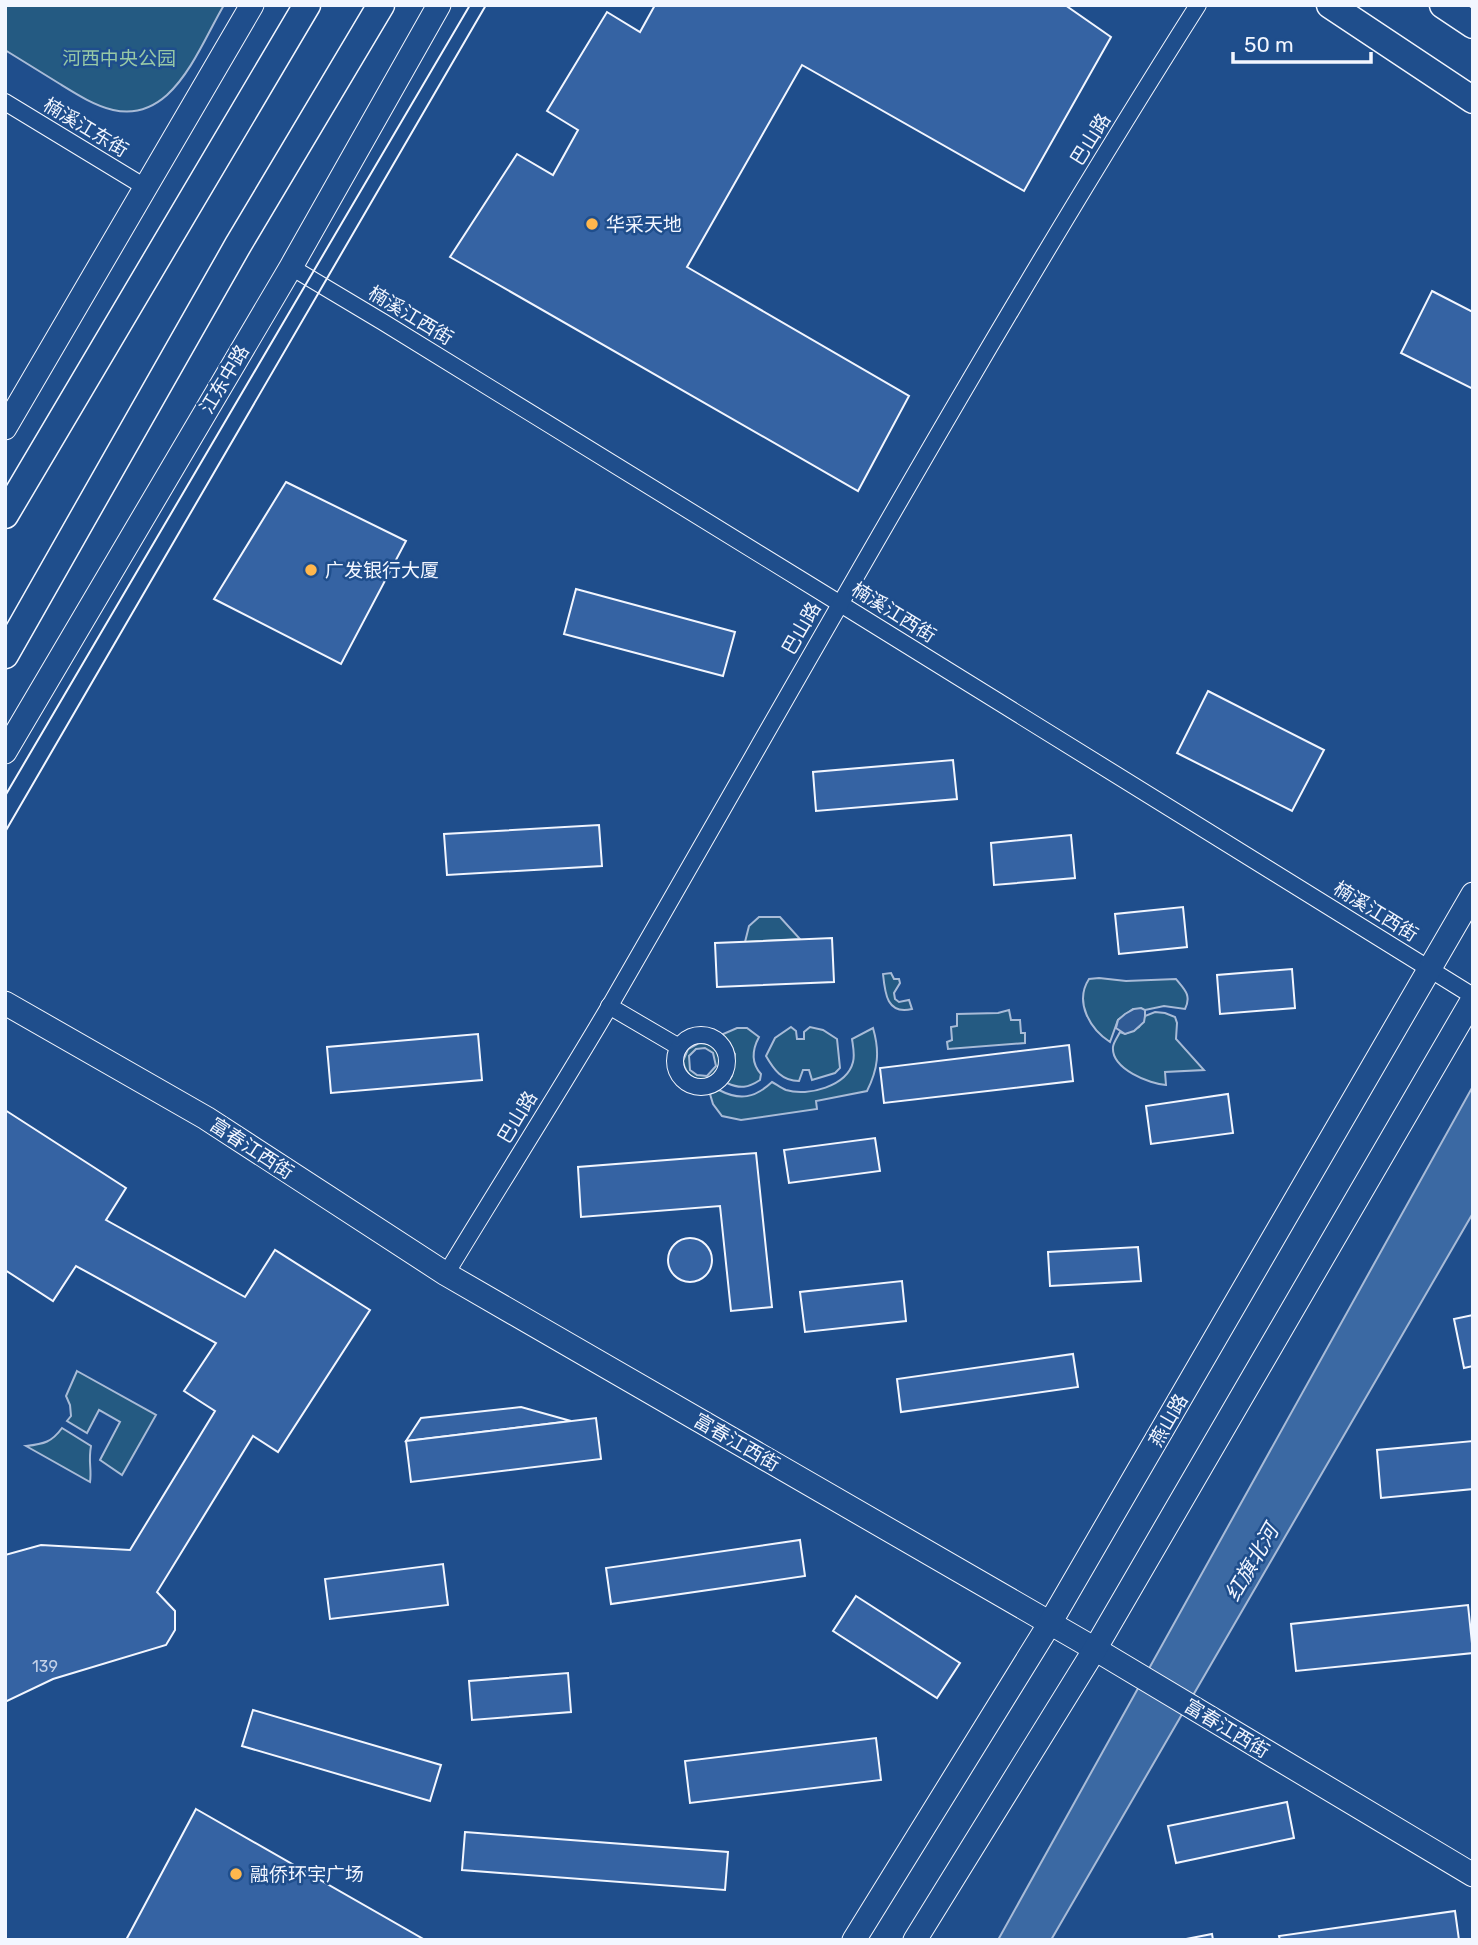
<svg xmlns="http://www.w3.org/2000/svg" width="1478" height="1945" viewBox="0 0 1478 1945" font-family="Rubik,'Noto Sans SC',sans-serif">
  <style>
    .green { fill: #245a82; stroke: #a8bbd7; stroke-width: 2; fill-rule: evenodd }
    .parking { fill: #305b95; stroke: #a8bbd7; stroke-width: 2 }
    .water { fill: #3b69a3; stroke: #a8bbd7; stroke-width: 2 }
    .building { fill: #3563a3; stroke: #f2f6ff; stroke-width: 2 }
    .lines { fill: none; stroke-linecap: round; stroke-linejoin: round }
    .street-casing { stroke: #f2f6ff; stroke-width: 18 }
    .secondary-casing { stroke: #f2f6ff; stroke-width: 25 }
    .primary-casing { stroke: #f2f6ff; stroke-width: 29 }
    .street { stroke: #1f4e8c; stroke-width: 16 }
    .secondary { stroke: #1f4e8c; stroke-width: 23 }
    .primary { stroke: #1f4e8c; stroke-width: 26 }
    .tram { stroke: #f2f6ff; stroke-width: 2 }
    .poi-dot { fill: #ffb74d; stroke: #1f4e8c; stroke-width: 2.5 }
    .labels { text-anchor: middle; stroke-width: 5; stroke-linejoin: round; paint-order: stroke }
    .number-label { font-size: 16px; fill: #c3d1e8 }
    .park-label { font-size: 19px; fill: #97c8a6; stroke: #1f4e8c }
    .street-label { font-size: 19px; fill: #f2f6ff; stroke: #1f4e8c }
    .poi-label { font-size: 19px; fill: #f2f6ff; stroke: #1f4e8c; text-anchor: start }
    .water-label { font-size: 21px; font-style: italic; fill: #f2f6ff; stroke: #1f4e8c }
  </style>
  <rect width="100%" height="100%" fill="#1f4e8c"/>
  <!-- green -->
  <g class="green">
    <path d="M5 5H224C207 34 192 72 167 95 130 128 94 105 60 84 42 73 23 61 5 50Z"/>
    <polygon points="759,917 780,917 800,939 745,942 749,926"/>
    <path d="M891 973 894 979H899L900 983 894 993 895 999 899 1002 909 1000 912 1009C887 1015 885 994 883 974Z"/>
    <path d="M1099 978 1126 981 1176 979C1184 989 1192 995 1185 1009L1164 1006 1145 1010 1133 1009 1118 1020 1110 1042C1090 1029 1074 1002 1089 979Z"/>
    <polygon points="1009,1010 1011,1020 1020,1020 1021,1033 1025,1033 1025,1043 948,1049 947,1042 952,1040 951,1027 957,1026 957,1014 998,1013"/>
    <path d="M1155 1012 1165 1013 1175 1017 1177 1023 1176 1039 1204 1070 1165 1072 1166 1085C1150 1084 1111 1069 1113 1047 1113 1043 1118 1036 1120 1032L1125 1034 1139 1027 1145 1016Z"/>
    <path d="M791 1027 796 1031 797 1039H804V1032L810 1027 823 1030 837 1039 840 1068 835 1073 812 1080 809 1070H803L799 1081C782 1081 774 1070 766 1056L775 1038Z"/>
    <path d="M737 1028H747L759 1037C752 1050 751 1063 761 1074L760 1080C748 1088 740 1089 727 1083L732 1076 735 1054 721 1035Z"/>
    <path d="M873 1028C880 1052 878 1069 867 1091L816 1101 817 1109 741 1120 722 1116 713 1104 710 1094 719 1090C740 1101 755 1098 772 1082 776 1084 781 1088 786 1090 808 1097 847 1086 853 1062 855 1055 853 1046 852 1039Z"/>
    <path d="M699 1043C708 1043 714 1045 719 1053 732 1077 689 1095 683 1061L688 1049ZM705 1048 713 1053 716 1066 707 1076 697 1075 690 1070 689 1056 696 1049Z"/>
    <polygon points="77,1371 156,1415 122,1475 100,1460 120,1422 99,1410 87,1433 67,1421 71,1416 70,1405 66,1396"/>
    <path d="M62 1428 91 1446C88 1462 92 1469 90 1482L26 1446C44 1444 52 1442 62 1428Z"/>
  </g>
  <!-- parking -->
  <polygon class="parking" points="1141,1008 1145,1010 1145,1016 1144,1022 1134,1031 1125,1034 1116,1028 1118,1020 1125,1014 1134,1009"/>
  <!-- water -->
  <polygon class="water" points="1473,1086 1473,1213 1051,1940 998,1940"/>
  <!-- building -->
  <g class="building">
    <polygon points="655,5 1065,5 1111,37 1024,191 802,65 687,267 909,396 858,491 450,257 517,154 553,175 578,130 547,111 607,12 640,32"/>
    <polygon points="1432,291 1473,312 1473,389 1401,353"/>
    <polygon points="286,482 406,541 341,664 214,599"/>
    <polygon points="576,589 735,632 723,676 564,634"/>
    <polygon points="1208,691 1324,750 1292,811 1177,753"/>
    <polygon points="953,760 957,799 816,811 813,772"/>
    <polygon points="599,825 602,866 447,875 444,834"/>
    <polygon points="1071,835 1075,878 994,885 991,843"/>
    <polygon points="1183,907 1187,947 1119,954 1115,914"/>
    <polygon points="832,938 834,982 717,987 715,943"/>
    <polygon points="1292,969 1295,1008 1220,1014 1217,975"/>
    <polygon points="478,1034 482,1080 331,1093 327,1047"/>
    <polygon points="1069,1045 1073,1081 884,1103 880,1068"/>
    <polygon points="1228,1094 1233,1133 1151,1144 1146,1106"/>
    <polygon points="5,1110 126,1188 106,1220 245,1297 275,1250 370,1310 278,1452 253,1436 157,1592 175,1611 175,1630 166,1645 53,1679 5,1702 5,1555 41,1545 130,1550 215,1411 184,1391 216,1343 76,1266 53,1301 5,1270"/>
    <polygon points="875,1138 880,1171 789,1183 784,1150"/>
    <polygon points="756,1153 772,1307 731,1311 720,1206 581,1217 578,1167"/>
    <circle cx="690" cy="1260" r="22"/>
    <polygon points="1138,1247 1141,1281 1050,1286 1048,1252"/>
    <polygon points="902,1281 906,1321 805,1332 800,1292"/>
    <polygon points="1473,1315 1473,1366 1464,1368 1454,1319"/>
    <polygon points="1073,1354 1078,1387 901,1412 897,1379"/>
    <polygon points="521,1407 571,1421 406,1441 421,1418"/>
    <polygon points="596,1418 601,1459 411,1482 406,1441"/>
    <polygon points="1473,1441 1473,1489 1381,1498 1377,1450"/>
    <polygon points="800,1540 805,1576 611,1604 606,1568"/>
    <polygon points="443,1564 448,1605 330,1619 325,1579"/>
    <polygon points="856,1596 960,1663 937,1698 833,1631"/>
    <polygon points="1468,1605 1473,1653 1296,1671 1291,1624"/>
    <polygon points="568,1673 571,1712 472,1720 469,1681"/>
    <polygon points="253,1710 441,1765 430,1801 242,1746"/>
    <polygon points="876,1738 881,1780 690,1803 685,1761"/>
    <polygon points="1287,1802 1294,1838 1176,1863 1168,1826"/>
    <polygon points="196,1809 425,1940 126,1940"/>
    <polygon points="465,1832 728,1852 725,1890 462,1870"/>
    <polygon points="1455,1911 1459,1940 1280,1940 1279,1936"/>
    <polygon points="1212,1934 1213,1940 1181,1940"/>
  </g>
  <g class="lines">
    <defs>
      <g id="street">
        <polyline points="5,102 145,187"/>
        <polyline points="291,267 383,322 839,603 1473,996"/>
        <polyline points="609,1006 679,1047"/>
        <circle cx="701" cy="1061" r="26"/>
        <path d="M446 1274C501 1183 558 1094 612 1002 805 668 991 331 1198 5"/>
      </g>
      <g id="secondary">
        <polyline points="5,428 252,5"/>
        <polyline points="5,752 291,267 439,5"/>
        <polyline points="5,1003 206,1118 446,1274 1095,1649 1473,1875"/>
        <polyline points="854,1940 1050,1623 1473,894"/>
        <polyline points="915,1940 1095,1649 1473,999"/>
      </g>
      <g id="primary">
        <polyline points="1330,5 1473,100"/>
        <polyline points="1443,5 1473,25"/>
        <polyline points="5,515 307,5"/>
        <polyline points="5,655 238,245 381,5"/>
      </g>
    </defs>
    <!-- street casing -->
    <use href="#street" class="street-casing"/>
    <!-- secondary casing -->
    <use href="#secondary" class="secondary-casing"/>
    <!-- primary casing -->
    <use href="#primary" class="primary-casing"/>
    <!-- street -->
    <use href="#street" class="street"/>
    <!-- secondary -->
    <use href="#secondary" class="secondary"/>
    <!-- primary -->
    <use href="#primary" class="primary"/>
    <!-- tram -->
    <g class="tram">
      <polyline points="5,796 470,5"/>
      <polyline points="5,832 486,5"/>
    </g>
  </g>
  <!-- markers -->
  <g class="poi-dot">
    <circle cx="592" cy="224" r="7"/>
    <circle cx="311" cy="570" r="7"/>
    <circle cx="236" cy="1874" r="7"/>
  </g>
  <g class="labels">
    <!-- number labels -->
    <g class="number-label">
      <text x="45" y="1672">139</text>
    </g>
    <!-- park labels -->
    <g class="park-label">
      <text x="119" y="65">河西中央公园</text>
    </g>
    <!-- street labels -->
    <g class="street-label">
      <text transform="translate(86 127) rotate(31)" y="7">楠溪江东街</text>
      <text transform="translate(1090 139) rotate(-58)" y="7">巴山路</text>
      <text transform="translate(411 315) rotate(31)" y="7">楠溪江西街</text>
      <text transform="translate(224 379) rotate(-59)" y="7">江东中路</text>
      <text transform="translate(894 612) rotate(32)" y="7">楠溪江西街</text>
      <text transform="translate(801 628) rotate(-60)" y="7">巴山路</text>
      <text transform="translate(1376 911) rotate(32)" y="7">楠溪江西街</text>
      <text transform="translate(517 1117) rotate(-59)" y="7">巴山路</text>
      <text transform="translate(252 1148) rotate(33)" y="7">富春江西街</text>
      <text transform="translate(1168 1420) rotate(-60)" y="7">燕山路</text>
      <text transform="translate(737 1442) rotate(30)" y="7">富春江西街</text>
      <text transform="translate(1227 1728) rotate(31)" y="7">富春江西街</text>
    </g>
    <!-- poi labels -->
    <g class="poi-label">
      <text x="606" y="231">华采天地</text>
      <text x="325" y="577">广发银行大厦</text>
      <text x="250" y="1881">融侨环宇广场</text>
    </g>
    <!-- water labels -->
    <g class="water-label">
      <text transform="translate(1252 1563) rotate(-60)" y="7">红旗北河</text>
    </g>
  </g>
  <!-- border -->
  <rect width="1478" height="1945" fill="none" stroke="#f2f6ff" stroke-width="14"/>
  <!-- scale -->
  <path d="M1233 52v10h138v-10" fill="none" stroke="#f2f6ff" stroke-width="3.5"/>
  <text x="1244" y="52" font-size="21" fill="#f2f6ff" stroke="#1f4e8c" stroke-width="5" paint-order="stroke">50 m</text>
</svg>
